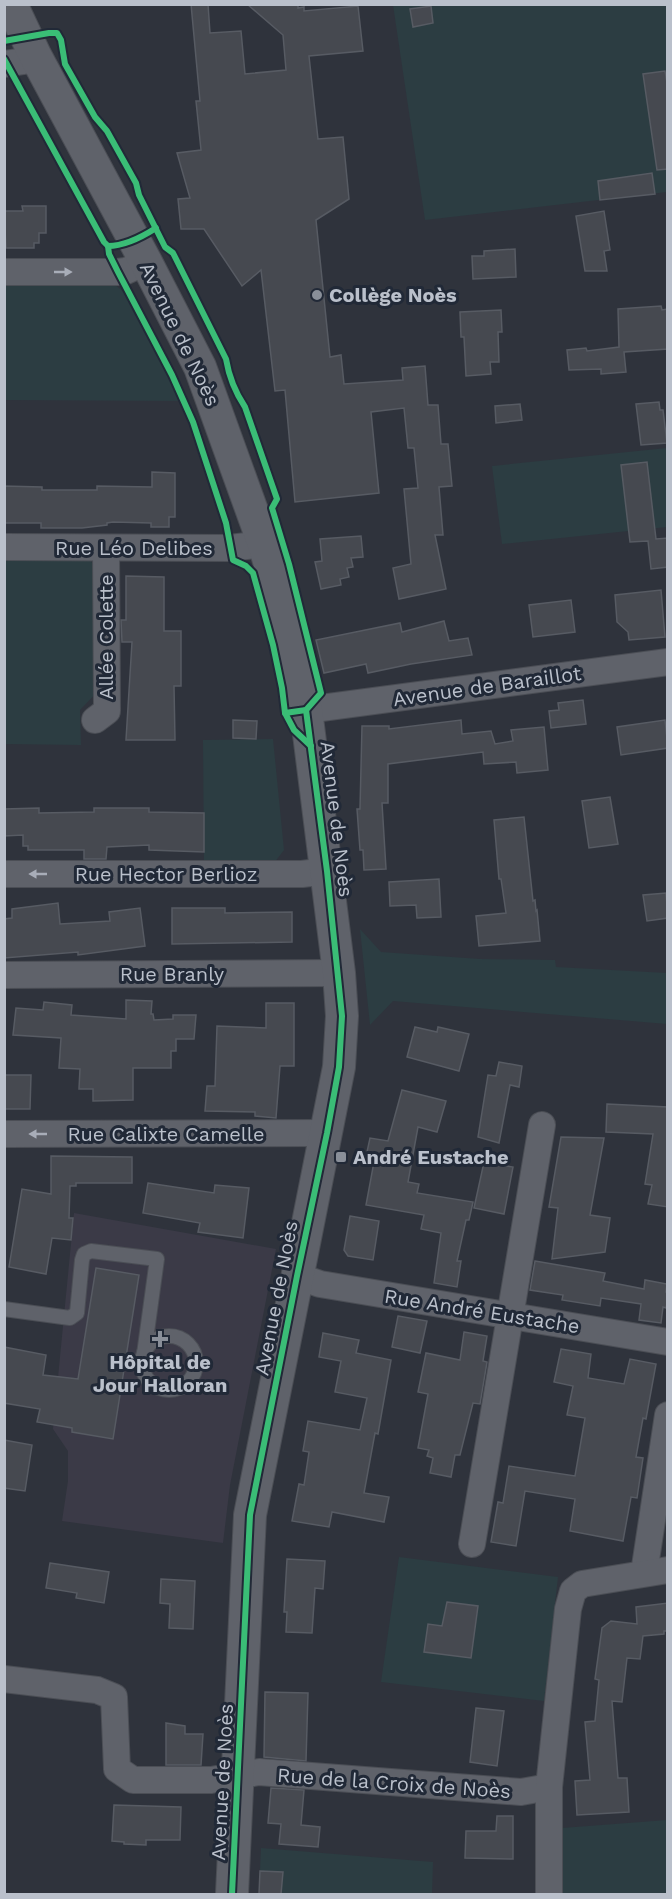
<svg xmlns="http://www.w3.org/2000/svg" width="672" height="1899" viewBox="0 0 672 1899" font-family="'Work Sans',sans-serif">
  <style>
    .medical { fill: #3b3a47 }
    .green { fill: #2c3d42 }
    .building { fill: #464950; stroke: #575b63; stroke-width: 1.5 }
    .lines { fill: none; stroke-linecap: round; stroke-linejoin: round }
    .service-casing { stroke: #4b4e55; stroke-width: 16 }
    .minor-casing { stroke: #4b4e55; stroke-width: 28 }
    .tertiary-casing { stroke: #4b4e55; stroke-width: 34 }
    .service { stroke: #5f626a; stroke-width: 14 }
    .minor { stroke: #5f626a; stroke-width: 26 }
    .tertiary { stroke: #5f626a; stroke-width: 32 }
    .cycleway-casing { stroke: #212937; stroke-width: 10 }
    .cycleway { stroke: #3abd76; stroke-width: 6 }
    .oneway { fill: #a8adb8 }
    .poi-dot { fill: #898f99; stroke: #212937; stroke-width: 2 }
    .labels { text-anchor: middle; stroke-width: 6; stroke-linejoin: round; paint-order: stroke }
    .poi-label { font-size: 20px; font-weight: bold; fill: #bac0cb; stroke: #212937; text-anchor: start }
    .street-label { font-size: 20px; fill: #bac0cb; stroke: #212937 }
  </style>
  <rect width="100%" height="100%" fill="#2f333c"/>
  <!-- medical -->
  <polygon class="medical" points="74,1213 276,1249 230,1485 223,1543 62,1521 68,1481 68,1451 53,1429"/>
  <!-- green -->
  <g class="green">
    <polygon points="393,5 667,5 667,192 425,220"/>
    <polygon points="109,280 131,298 180,401 5,400 5,281"/>
    <polygon points="667,448 667,527 502,544 492,466"/>
    <polygon points="5,558 86,559 91,561 93,565 98,691 80,710 81,745 5,744"/>
    <polygon points="273,739 284,850 271,867 204,866 203,740"/>
    <polygon points="360,929 381,952 480,959 555,960 556,967 667,973 667,1024 393,1001 370,1025"/>
    <polygon points="399,1557 558,1577 544,1701 381,1682"/>
    <polygon points="667,1820 667,1894 562,1894 562,1828"/>
    <polygon points="261,1848 433,1862 432,1894 259,1894"/>
  </g>
  <!-- building -->
  <g class="building">
    <polygon points="191,4 208,4 210,33 241,31 245,74 286,70 283,35 247,4 298,4 298,8 304,7 304,11 358,6 363,51 309,56 318,139 343,137 349,199 316,220 330,357 341,355 344,384 403,380 402,368 425,366 428,405 438,405 441,444 448,444 452,486 439,487 443,535 435,535 446,589 399,599 393,568 411,564 404,489 418,488 414,448 408,448 404,408 371,412 379,493 295,502 285,390 275,391 261,270 242,286 204,229 181,229 178,199 190,198 177,153 201,150 196,101 200,101"/>
    <polygon points="431,6 433,23 413,27 410,9"/>
    <polygon points="665,71 668,89 668,169 657,170 643,74"/>
    <polygon points="652,173 655,194 600,200 598,181"/>
    <polygon points="22,206 46,206 46,233 39,233 39,243 34,243 34,248 6,248 4,211 23,211"/>
    <polygon points="604,211 610,250 604,251 607,271 585,271 576,216"/>
    <polygon points="515,249 516,277 473,279 472,256 484,256 484,251"/>
    <polygon points="661,306 662,310 668,309 668,349 624,352 626,372 601,374 601,369 569,370 567,350 586,348 587,351 619,347 618,309"/>
    <polygon points="501,310 502,332 498,332 499,362 490,362 491,374 466,376 464,337 461,337 460,312"/>
    <polygon points="659,402 660,410 663,410 667,443 641,445 636,404"/>
    <polygon points="520,404 522,420 496,423 495,406"/>
    <polygon points="647,462 656,539 668,538 668,567 651,569 648,541 630,542 621,465"/>
    <polygon points="152,472 175,473 175,517 169,517 169,527 151,527 151,523 113,522 107,523 107,525 82,528 41,528 41,523 4,523 4,486 42,487 42,490 97,490 97,486 152,487"/>
    <polygon points="361,536 363,557 351,558 353,567 347,568 349,577 340,579 341,585 321,589 315,562 322,561 320,539"/>
    <polygon points="126,576 164,577 164,631 181,631 181,686 174,686 175,740 126,740 132,642 122,642 121,620 126,620"/>
    <polygon points="661,590 665,637 629,640 628,632 617,622 615,595"/>
    <polygon points="571,600 575,632 533,637 529,605"/>
    <polygon points="444,621 449,641 468,638 472,655 411,664 368,673 366,664 324,673 316,640 400,623 402,632"/>
    <polygon points="583,700 586,724 551,728 549,711 559,710 558,703"/>
    <polygon points="233,720 257,721 256,739 233,738"/>
    <polygon points="461,720 462,734 491,731 495,744 513,741 511,730 544,727 548,770 517,773 516,762 484,764 483,752 388,764 388,803 382,803 386,869 364,870 363,850 360,850 357,809 360,809 362,726 389,726 389,729"/>
    <polygon points="665,720 668,748 621,755 617,727"/>
    <polygon points="610,797 618,844 589,848 582,801"/>
    <polygon points="39,808 39,813 94,812 94,808 149,808 149,812 204,813 204,852 149,850 149,845 107,847 106,859 84,859 84,850 28,850 28,846 23,846 23,835 4,836 4,809"/>
    <polygon points="524,817 533,901 535,900 536,911 537,910 540,941 479,946 476,916 506,913 501,879 499,879 494,820"/>
    <polygon points="439,879 441,917 417,918 416,905 390,906 389,882"/>
    <polygon points="666,893 668,918 647,921 643,895"/>
    <polygon points="58,903 60,924 110,921 109,912 140,908 145,946 78,955 78,952 4,958 4,919 12,918 12,909"/>
    <polygon points="172,908 225,908 225,913 292,912 292,942 172,944"/>
    <polygon points="126,1000 152,1001 151,1014 153,1014 154,1020 173,1019 173,1015 196,1015 194,1039 176,1039 176,1051 171,1051 171,1068 133,1068 133,1100 93,1101 93,1089 79,1089 80,1069 59,1068 61,1038 13,1035 16,1008 43,1010 44,1002 72,1005 71,1015 126,1019"/>
    <polygon points="266,1003 294,1003 294,1066 280,1066 276,1118 255,1116 255,1112 205,1111 207,1086 215,1086 217,1026 266,1028"/>
    <polygon points="415,1027 437,1032 438,1027 469,1034 459,1071 407,1057"/>
    <polygon points="499,1062 522,1066 519,1087 510,1085 499,1143 478,1137 488,1075 496,1076"/>
    <polygon points="5,1075 31,1075 30,1109 5,1109"/>
    <polygon points="402,1090 446,1101 437,1132 418,1127 408,1182 419,1184 417,1193 473,1202 469,1220 466,1220 457,1261 461,1261 457,1287 434,1283 441,1233 421,1229 424,1215 366,1205 374,1162 365,1161 370,1138 388,1141"/>
    <polygon points="607,1104 668,1107 668,1207 648,1204 652,1185 645,1184 653,1134 606,1132"/>
    <polygon points="561,1137 604,1138 590,1215 610,1218 605,1252 552,1259 558,1208 549,1207"/>
    <polygon points="51,1156 132,1157 132,1183 76,1183 76,1186 70,1186 69,1218 73,1218 71,1240 52,1238 46,1274 9,1267 22,1189 51,1194"/>
    <polygon points="484,1162 513,1167 504,1214 474,1208"/>
    <polygon points="148,1183 214,1193 215,1185 249,1188 243,1238 198,1232 200,1223 143,1213"/>
    <polygon points="350,1216 379,1221 373,1260 348,1256 344,1250"/>
    <polygon points="535,1261 605,1273 603,1281 644,1289 645,1280 667,1284 666,1292 668,1293 668,1300 666,1308 663,1307 661,1323 639,1320 641,1304 601,1298 600,1306 562,1300 563,1295 530,1290"/>
    <polygon points="96,1268 139,1275 113,1439 72,1432 72,1428 37,1422 40,1409 4,1403 4,1347 46,1355 43,1375 78,1379"/>
    <polygon points="398,1316 427,1321 420,1353 392,1347"/>
    <polygon points="464,1332 487,1336 483,1361 487,1362 480,1404 473,1403 460,1455 455,1455 451,1477 430,1473 433,1458 427,1456 429,1450 418,1448 428,1394 418,1392 426,1353 460,1360"/>
    <polygon points="323,1333 359,1340 356,1353 391,1360 378,1434 375,1433 364,1493 389,1497 384,1522 332,1512 329,1527 292,1521 299,1484 304,1485 309,1452 303,1451 308,1421 360,1430 367,1398 335,1392 341,1361 319,1357"/>
    <polygon points="561,1349 591,1354 588,1378 624,1384 630,1359 656,1364 646,1419 643,1418 636,1457 643,1458 637,1498 631,1497 623,1541 570,1531 575,1499 525,1491 516,1546 491,1542 498,1502 503,1503 509,1466 575,1476 585,1418 567,1415 573,1386 554,1382"/>
    <polygon points="4,1440 32,1445 25,1491 4,1488"/>
    <polygon points="287,1559 325,1561 323,1589 315,1588 312,1633 286,1632 287,1612 284,1612"/>
    <polygon points="50,1563 109,1572 104,1603 76,1598 77,1593 46,1588"/>
    <polygon points="161,1579 195,1581 193,1629 169,1628 170,1604 160,1603"/>
    <polygon points="447,1602 478,1606 471,1658 424,1652 428,1624 442,1626"/>
    <polygon points="668,1603 668,1631 664,1631 664,1634 643,1636 640,1659 627,1658 622,1702 612,1701 618,1778 627,1778 629,1812 577,1815 575,1781 590,1780 585,1722 595,1721 599,1680 595,1679 602,1628 611,1621 637,1624 636,1607"/>
    <polygon points="265,1692 308,1693 306,1761 264,1757"/>
    <polygon points="476,1708 504,1711 497,1766 470,1762"/>
    <polygon points="166,1723 185,1726 185,1734 203,1734 201,1765 166,1765"/>
    <polygon points="271,1788 304,1790 301,1825 320,1827 318,1847 279,1844 281,1824 268,1823"/>
    <polygon points="114,1805 181,1807 180,1840 146,1840 146,1845 124,1844 124,1842 112,1841"/>
    <polygon points="497,1816 513,1816 513,1859 465,1858 466,1831 496,1831"/>
    <polygon points="260,1871 283,1872 281,1894 259,1894"/>
  </g>
  <g class="lines">
    <defs>
      <g id="service">
        <polyline points="4,1309 70,1318 77,1313 82,1260 84,1254 91,1251 157,1259 144,1354"/>
        <circle cx="169" cy="1363" r="27"/>
      </g>
      <g id="minor">
        <polyline points="4,64 24,61 35,55"/>
        <polyline points="4,272 118,272 126,271 146,262"/>
        <polyline points="4,547 230,548 264,544"/>
        <polyline points="306,710 668,662"/>
        <polyline points="95,720 107,711 106,548"/>
        <polyline points="4,874 302,874 327,871"/>
        <polyline points="4,975 339,973"/>
        <polyline points="4,1134 327,1133"/>
        <polyline points="297,1276 320,1284 668,1342"/>
        <polyline points="472,1544 542,1125"/>
        <polyline points="644,1573 668,1415"/>
        <polyline points="4,1679 97,1690 114,1697 117,1769 133,1780 211,1780 259,1772 521,1792 549,1787"/>
        <polyline points="549,1894 549,1787 568,1609 573,1591 582,1584 668,1570"/>
      </g>
      <polyline id="tertiary" points="11,4 35,55 146,262 200,367 264,544 274,578 306,710 339,973 342,1016 339,1067 250,1515 232,1894"/>
    </defs>
    <!-- service casing -->
    <use href="#service" class="service-casing"/>
    <!-- minor casing -->
    <use href="#minor" class="minor-casing"/>
    <!-- tertiary casing -->
    <use href="#tertiary" class="tertiary-casing"/>
    <!-- service -->
    <use href="#service" class="service"/>
    <!-- minor -->
    <use href="#minor" class="minor"/>
    <!-- tertiary -->
    <use href="#tertiary" class="tertiary"/>
    <defs>
      <g id="cycleway">
        <path d="M4 41 49 33H57L61 40 65 64 95 117 107 131 136 183 139 195 165 247 173 253 226 359C229 377 235 392 245 407L277 499 272 508 289 564 321 693 306 710 285 713"/>
        <path d="M4 59 104 242 108 246C125 246 142 237 156 228"/>
        <polyline points="108,246 109,254 118,272 172,375 193,422 226,523 233,560 246,566 253,573 273,645 282,688 285,713 294,730 311,746"/>
        <polyline points="232,1894 250,1515 297,1276 327,1133 339,1067 342,1016 327,871 306,710"/>
      </g>
    </defs>
    <!-- cycleway casing -->
    <use href="#cycleway" class="cycleway-casing"/>
    <!-- cycleway -->
    <use href="#cycleway" class="cycleway"/>
  </g>
  <!-- one-way arrows -->
  <defs><path id="oneway-solid" d="M-6-.8H1V-3.2L6.5 0L1 3.2V.8H-6Z" transform="scale(1.5)"/></defs>
  <g class="oneway">
    <use href="#oneway-solid" transform="translate(63 272)"/>
    <use href="#oneway-solid" transform="translate(38 874) rotate(180)"/>
    <use href="#oneway-solid" transform="translate(38 1134) rotate(-180)"/>
  </g>
  <!-- markers -->
  <g class="poi-dot">
    <circle cx="317" cy="295" r="6"/>
    <rect x="335" y="1151" width="12" height="12" rx="3"/>
    <path d="M157 1330h6v6h6v6h-6v6h-6v-6h-6v-6h6z"/>
  </g>
  <g class="labels">
    <!-- poi labels -->
    <g class="poi-label">
      <text x="329" y="302">Collège Noès</text>
      <text x="353" y="1164">André Eustache</text>
      <text x="160" y="1369" text-anchor="middle">Hôpital de<tspan x="160" dy="23">Jour Halloran</tspan></text>
    </g>
    <!-- street labels -->
    <g class="street-label">
      <text transform="translate(180 334) rotate(64)" y="7">Avenue de Noès</text>
      <text x="134" y="555">Rue Léo Delibes</text>
      <text transform="translate(106 637) rotate(-90)" y="7">Allée Colette</text>
      <text transform="translate(487 686) rotate(-8)" y="7">Avenue de Baraillot</text>
      <text transform="translate(337 819) rotate(83)" y="7">Avenue de Noès</text>
      <text x="166" y="881">Rue Hector Berlioz</text>
      <text x="172" y="981">Rue Branly</text>
      <text x="166" y="1141">Rue Calixte Camelle</text>
      <text transform="translate(276 1298) rotate(-79)" y="7">Avenue de Noès</text>
      <text transform="translate(482 1311) rotate(9)" y="7">Rue André Eustache</text>
      <text transform="translate(222 1782) rotate(-87)" y="7">Avenue de Noès</text>
      <text transform="translate(394 1783) rotate(4)" y="7">Rue de la Croix de Noès</text>
    </g>
  </g>
  <!-- border -->
  <rect width="672" height="1899" fill="none" stroke="#bac0cb" stroke-width="12"/>
</svg>
